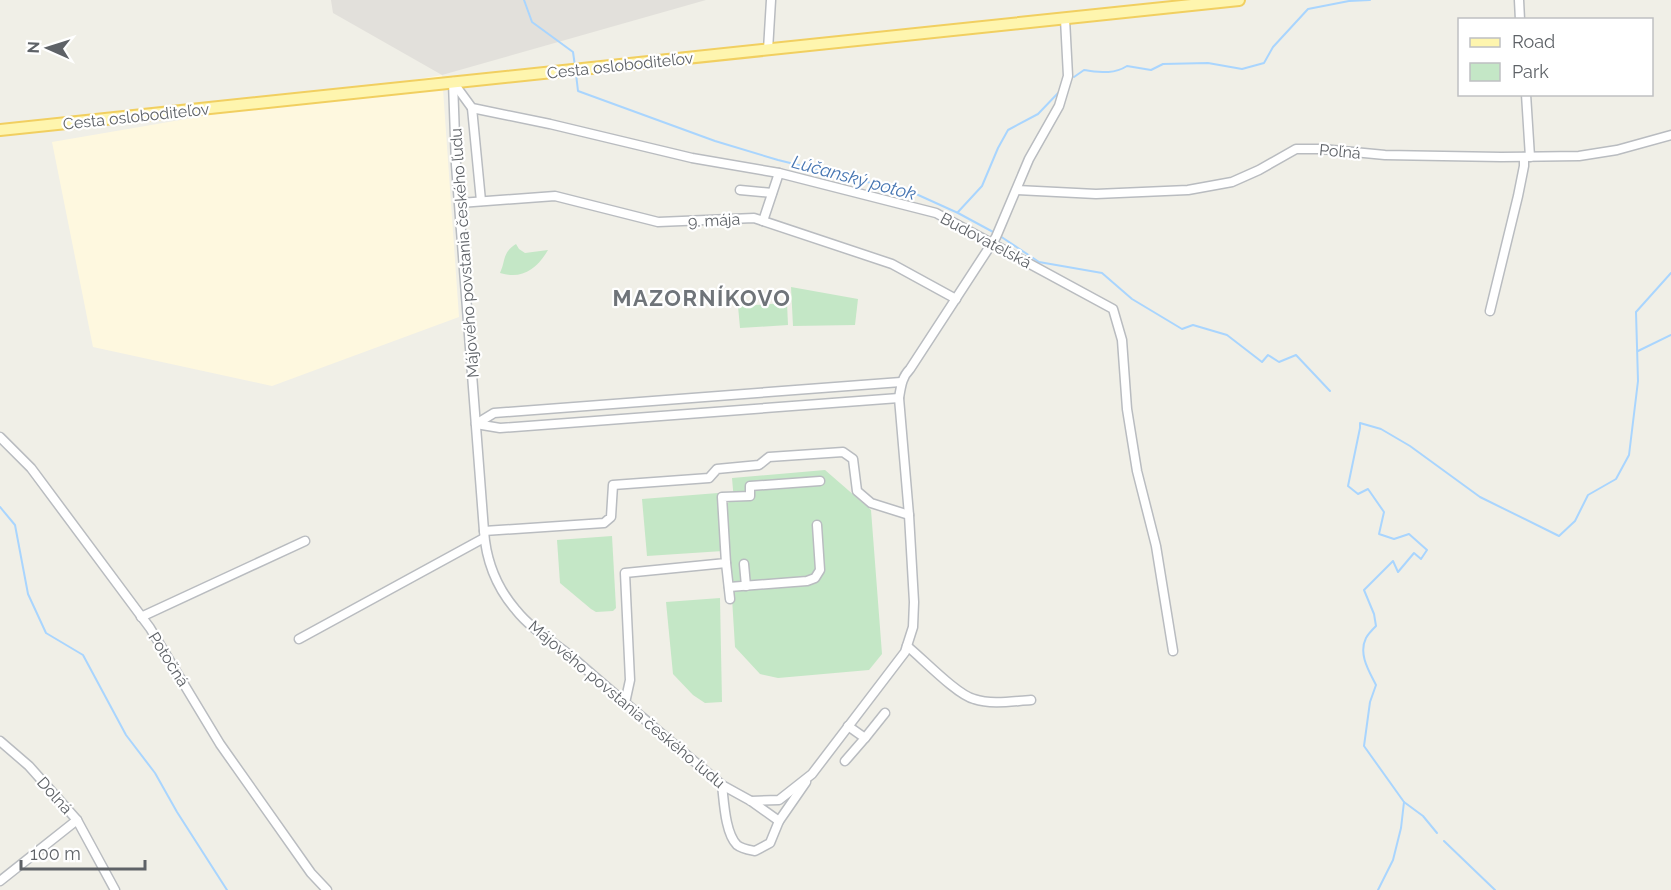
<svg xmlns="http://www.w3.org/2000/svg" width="1671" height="890" viewBox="0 0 1671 890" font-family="Raleway,sans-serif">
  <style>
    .commercial { fill: #fef8df }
    .industrial { fill: #e2e0db }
    .green { fill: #c4e7c6 }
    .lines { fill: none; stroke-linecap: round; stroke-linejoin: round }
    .stream { stroke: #a9d5fe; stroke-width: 2 }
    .minor-casing { stroke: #b9bcc0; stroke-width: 11 }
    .major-casing { stroke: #f1cf60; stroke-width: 14 }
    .minor { stroke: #fff; stroke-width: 8 }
    .major { stroke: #fef5ae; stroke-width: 10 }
    .labels { text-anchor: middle; stroke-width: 4.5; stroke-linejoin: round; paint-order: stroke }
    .street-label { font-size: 16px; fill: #5e6267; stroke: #fff }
    .water-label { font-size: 18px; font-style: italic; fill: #4474b1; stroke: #fff }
    .district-label { font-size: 22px; font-weight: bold; letter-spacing: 1.5px; fill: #6f7479; stroke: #fff }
  </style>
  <rect width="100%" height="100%" fill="#f0efe7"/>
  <!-- commercial -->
  <polygon class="commercial" points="442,75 459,317 272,386 93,347 52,142"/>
  <!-- industrial -->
  <polygon class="industrial" points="331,0 706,0 442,75 333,13"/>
  <!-- green -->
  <g class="green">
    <path d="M516 244 519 249 525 253 548 250C537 269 522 280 500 273 506 260 502 253 516 244Z"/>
    <polygon points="791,287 858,299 855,325 793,326"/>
    <polygon points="787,303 788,325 740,328 738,306"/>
    <polygon points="825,470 871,510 882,654 869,670 778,678 760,674 735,647 732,598 733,592 737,589 736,584 731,578 725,505 729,502 734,501 732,478"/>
    <polygon points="718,493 723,551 647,556 642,499"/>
    <polygon points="612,536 616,608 613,611 596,612 591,609 560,583 557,540"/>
    <polygon points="720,598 722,702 705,703 693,695 673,674 666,602"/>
  </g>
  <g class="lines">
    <!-- stream -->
    <g class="stream">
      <polyline points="524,0 532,22 573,52 575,66"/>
      <polyline points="576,74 578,91 715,141 778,160 916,194 958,213 995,233"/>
      <path d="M1074 77 1084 70C1100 72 1113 75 1127 66L1151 70 1163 64 1208 63 1242 69 1264 63 1273 47 1308 9 1349 1 1370 0"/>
      <polyline points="958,212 982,186 998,148 1008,130 1038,114 1060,91"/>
      <polyline points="1000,236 1039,262 1102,273 1132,299 1182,329 1193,325 1227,335 1262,362 1268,355 1279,362 1296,355 1330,391"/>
      <polyline points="1638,351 1671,335"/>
      <polyline points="0,507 15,525 28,594 46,633 83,655 126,735 155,773 177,812 227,890"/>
      <polyline points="1404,802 1423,816 1437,833"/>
      <polyline points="1444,841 1495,890"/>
      <path d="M1378 890 1393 860 1401 828 1404 802 1364 746 1370 702 1376 685C1369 671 1358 654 1366 638 1368 634 1372 630 1376 626L1374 614 1364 590 1393 561 1398 572 1414 553 1421 559 1427 550 1409 534 1394 539 1379 534 1384 512 1368 489 1358 494 1348 486 1360 428V423L1381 429 1410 446 1480 497 1559 536 1575 521 1588 495 1616 479 1629 455 1638 381 1636 312 1671 273"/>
    </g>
    <defs>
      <g id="minor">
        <polyline points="1519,0 1520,20"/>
        <polyline points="768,50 771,0"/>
        <polyline points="453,82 472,108 550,124 692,158 779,173 936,213 1113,309 1122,340 1127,409 1137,471 1156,546 1173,651"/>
        <path d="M453 82 456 165 484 531C486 560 497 588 516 610 531 629 554 642 572 657 621 700 672 742 722 785L751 801 779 821"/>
        <polyline points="1526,94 1530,157"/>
        <polyline points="472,108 481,201"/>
        <polyline points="740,190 772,193"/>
        <polyline points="1017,190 1096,194 1188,190 1232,182 1259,170 1296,149 1322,149 1385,155 1501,157 1579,156 1617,150 1671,135"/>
        <polyline points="460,203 555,196 658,222 754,218 892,264 956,299"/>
        <polyline points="763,221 779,173"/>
        <polyline points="1490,311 1518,196 1524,166 1524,157"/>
        <polyline points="476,424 494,413 901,382"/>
        <polyline points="476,424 500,428 899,398"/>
        <polyline points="0,437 31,468 150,628 220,744 311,873 327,890"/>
        <polyline points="484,531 604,523 611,517 613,485 709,478 717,469 759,465 769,457 843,452 853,459 857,491 871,503 909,515"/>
        <polyline points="726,563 730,599"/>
        <polyline points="744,564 746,586"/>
        <polyline points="729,587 807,581 815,578 820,570 817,525"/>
        <polyline points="141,617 305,541"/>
        <polyline points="299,639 484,538"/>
        <path d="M907 646C922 658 957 695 974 699 992 705 1013 701 1031 700"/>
        <polyline points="625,703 630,680 625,573 726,563 722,497 750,496 750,486 820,481"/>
        <polyline points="865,738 885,713"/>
        <polyline points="0,741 29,766 77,820 115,890"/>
        <polyline points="845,761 865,738 848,726"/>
        <path d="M722 785C724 801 725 833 737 845 742 849 750 850 755 851L770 843 779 821 806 782"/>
        <path d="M751 801 779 800 812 774 905 652 913 627 914 602 909 515 899 398C901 386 902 377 910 369L996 237 1029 159 1059 106 1068 76 1065 19"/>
        <polyline points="0,881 77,820"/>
      </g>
      <polyline id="major" points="0,130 1239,0"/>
    </defs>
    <!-- minor casing -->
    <use href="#minor" class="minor-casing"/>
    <!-- major casing -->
    <use href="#major" class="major-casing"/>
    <!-- minor -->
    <use href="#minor" class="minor"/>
    <!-- major -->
    <use href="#major" class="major"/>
  </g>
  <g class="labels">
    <!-- street labels -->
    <g class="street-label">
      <text transform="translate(620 65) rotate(-6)" y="6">Cesta osloboditeľov</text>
      <text transform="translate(136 116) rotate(-6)" y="6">Cesta osloboditeľov</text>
      <text transform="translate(1340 151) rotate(5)" y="6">Poľná</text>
      <text transform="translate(714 220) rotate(-3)" y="6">9. mája</text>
      <text transform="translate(986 240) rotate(28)" y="6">Budovateľská</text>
      <text transform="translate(464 253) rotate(-94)" y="6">Májového povstania českého ľudu</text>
      <text transform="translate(169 659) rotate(58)" y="6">Potočná</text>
      <text transform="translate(627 704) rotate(40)" y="6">Májového povstania českého ľudu</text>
      <text transform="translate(55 795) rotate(48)" y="6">Dolná</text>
    </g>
    <!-- water labels -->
    <g class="water-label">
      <text transform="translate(854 178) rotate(15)" y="6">Lúčanský potok</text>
    </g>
    <!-- district labels -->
    <g class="district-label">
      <text x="702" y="306">MAZORNÍKOVO</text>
    </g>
  </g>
  <!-- legend -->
  <rect x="1458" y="18" width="195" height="78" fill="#ffffff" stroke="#bfc0c2" stroke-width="1.5"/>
  <rect x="1470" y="38" width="30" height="9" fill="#fef5ae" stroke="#bfc0c2" stroke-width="1.5"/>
  <text x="1512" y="48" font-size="18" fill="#5e6267">Road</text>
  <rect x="1470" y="63" width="30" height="18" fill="#c4e7c6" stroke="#bfc0c2" stroke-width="1.5"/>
  <text x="1512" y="78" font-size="18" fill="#5e6267">Park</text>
  <!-- north arrow -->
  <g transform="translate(48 48) rotate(273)" stroke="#ffffff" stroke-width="4.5" paint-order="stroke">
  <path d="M0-4.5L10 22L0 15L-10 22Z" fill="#5e6267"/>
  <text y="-9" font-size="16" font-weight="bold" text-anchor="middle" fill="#5e6267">N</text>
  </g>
  <!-- scale -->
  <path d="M21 860v9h124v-9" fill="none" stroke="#5e6267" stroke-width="3"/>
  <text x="30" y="860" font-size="18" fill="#5e6267" stroke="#ffffff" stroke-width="4.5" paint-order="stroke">100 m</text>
</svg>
